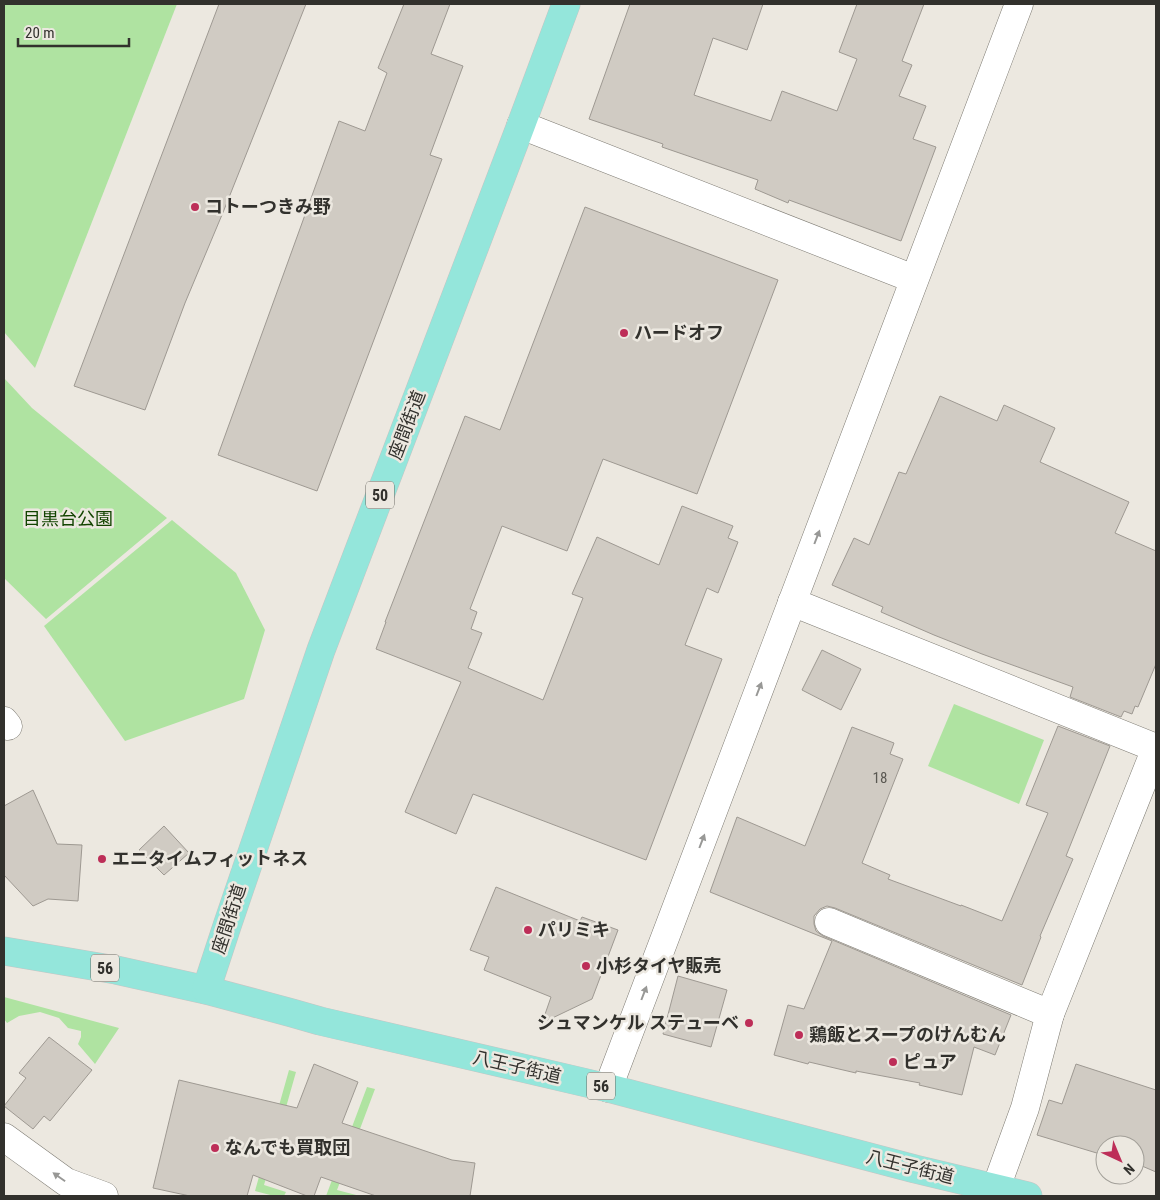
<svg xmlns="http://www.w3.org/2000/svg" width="1160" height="1200" viewBox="0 0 1160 1200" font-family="'Roboto Condensed','Noto Sans JP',sans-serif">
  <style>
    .green { fill: #afe3a1 }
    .building { fill: #d0cbc3; stroke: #9e9992 }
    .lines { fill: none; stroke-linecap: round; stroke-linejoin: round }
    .minor-casing { stroke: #7e7b73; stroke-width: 29 }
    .primary-casing { stroke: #c6c5c4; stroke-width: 29 }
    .minor { stroke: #fff; stroke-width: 28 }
    .primary { stroke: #94e6db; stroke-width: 28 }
    .oneway { fill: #989896 }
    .poi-dot { fill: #bd2e58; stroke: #ece8e0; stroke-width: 2 }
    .labels { text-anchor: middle; stroke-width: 5; stroke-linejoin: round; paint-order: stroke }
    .number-label { font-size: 15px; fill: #5a5852 }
    .shield { fill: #ece8e0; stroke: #6a6863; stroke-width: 1 }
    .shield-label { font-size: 16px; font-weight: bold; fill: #32312d }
    .poi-label { font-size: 18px; font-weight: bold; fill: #32312d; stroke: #ece8e0; text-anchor: start }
    .street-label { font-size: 18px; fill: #32312d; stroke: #ece8e0 }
    .park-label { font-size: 18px; fill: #124400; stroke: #ece8e0 }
  </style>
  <rect width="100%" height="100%" fill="#ece8e0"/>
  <!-- green -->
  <g class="green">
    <polygon points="4,4 177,4 35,368 4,332"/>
    <polygon points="4,378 32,408 167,518 46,619 4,578"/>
    <polygon points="172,520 236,573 265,630 244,699 125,741 44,626"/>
    <polygon points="954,704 1044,740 1019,804 928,766"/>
    <polygon points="4,997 119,1028 95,1064 78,1044 81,1037 81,1031 68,1028 59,1018 40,1012 19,1016 7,1023 4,1019"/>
    <polygon points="289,1070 296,1072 264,1185 286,1192 284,1196 274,1196 255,1191"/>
    <polygon points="367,1087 375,1089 337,1190 360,1196 326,1196"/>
  </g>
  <!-- building -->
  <g class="building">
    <polygon points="219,4 306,4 224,210 185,303 145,410 74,386"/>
    <polygon points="404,4 450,4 431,54 463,66 430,155 442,159 317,491 218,455 339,121 365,131 387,73 378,68"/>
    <polygon points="630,4 763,4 747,50 713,38 694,95 771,121 782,91 837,111 857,59 839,52 857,4 924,4 902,61 912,65 899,96 926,106 913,139 936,147 901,241 789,200 788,203 755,189 758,180 662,147 663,144 589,119"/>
    <polygon points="585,207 778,280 697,494 603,459 567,551 502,526 470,609 477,612 471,629 482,633 468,668 543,700 583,598 572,594 597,537 659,565 682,506 733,526 728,538 738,542 718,593 707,588 685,645 722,659 646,860 473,794 456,834 405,812 461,682 376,649 386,622 385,622 465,416 500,430"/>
    <polygon points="940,396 997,421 1004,405 1055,428 1040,462 1129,502 1115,533 1156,551 1156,664 1138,707 1135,706 1132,714 1124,711 1121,717 1070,697 1073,687 982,654 934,635 881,612 883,607 832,585 854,538 869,545 899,472 906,474"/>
    <polygon points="822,650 861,669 841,710 802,690"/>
    <polygon points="1058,726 1110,746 1066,856 1073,859 1040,936 1041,937 1022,985 835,908 827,906 820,909 814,916 814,924 816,931 823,936 1011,1015 995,1055 974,1047 962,1095 919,1085 920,1083 856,1071 856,1073 809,1062 808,1064 774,1055 788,1005 804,1009 832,941 710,892 737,817 805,846 852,727 894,743 890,754 903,759 862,863 890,875 888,879 961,906 961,905 1002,921 1048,813 1026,805"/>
    <polygon points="33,790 57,844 82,845 78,901 48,899 33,906 4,875 4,806"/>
    <polygon points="164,826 189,853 164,875 139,850"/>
    <polygon points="496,887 580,921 582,917 618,930 592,999 542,1023 551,997 484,970 489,957 470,950"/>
    <polygon points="678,976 727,990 711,1047 663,1034"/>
    <polygon points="49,1037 92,1070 50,1121 44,1116 33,1129 4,1106 26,1078 19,1073"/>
    <polygon points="314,1064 358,1082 342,1123 452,1160 475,1163 470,1196 376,1196 321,1177 314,1196 307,1196 253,1175 247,1196 190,1196 153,1188 179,1080 297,1108"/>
    <polygon points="1076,1064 1156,1090 1156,1172 1135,1163 1135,1145 1105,1145 1105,1152 1101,1150 1100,1154 1037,1135 1049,1100 1062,1104"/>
  </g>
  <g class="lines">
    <defs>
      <g id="minor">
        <polyline points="521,125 914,279"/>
        <polyline points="792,602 1156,748"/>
        <polyline points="4,721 8,726"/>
        <polyline points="829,922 1050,1014"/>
        <polyline points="608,1088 1019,4"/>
        <polyline points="4,1137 66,1182 104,1196"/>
        <polyline points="993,1196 1025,1108 1050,1014 1156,748"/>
      </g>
      <g id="primary">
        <polyline points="4,951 116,970 206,990 292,1013 320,1021 608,1088 915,1169 1028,1196"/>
        <polyline points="206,990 227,926 321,650 521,125 566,4"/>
      </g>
    </defs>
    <!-- minor casing -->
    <use href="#minor" class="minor-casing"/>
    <!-- primary casing -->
    <use href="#primary" class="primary-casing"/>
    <!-- minor -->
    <use href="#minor" class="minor"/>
    <!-- primary -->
    <use href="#primary" class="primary"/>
  </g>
  <!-- one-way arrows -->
  <defs><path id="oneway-solid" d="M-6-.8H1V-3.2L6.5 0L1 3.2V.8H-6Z" transform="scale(1.25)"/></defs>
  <g class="oneway">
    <use href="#oneway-solid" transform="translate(817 537) rotate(-69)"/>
    <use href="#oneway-solid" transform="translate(759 689) rotate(-69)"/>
    <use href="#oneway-solid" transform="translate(702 841) rotate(-69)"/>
    <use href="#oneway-solid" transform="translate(644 993) rotate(-69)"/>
    <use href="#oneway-solid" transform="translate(59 1177) rotate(-145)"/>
  </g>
  <!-- markers -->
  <g class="poi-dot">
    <circle cx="195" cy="207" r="5"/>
    <circle cx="624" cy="333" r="5"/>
    <circle cx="102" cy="859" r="5"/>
    <circle cx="528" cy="930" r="5"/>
    <circle cx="586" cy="966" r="5"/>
    <circle cx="749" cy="1023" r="5"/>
    <circle cx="799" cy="1035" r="5"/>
    <circle cx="893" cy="1062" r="5"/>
    <circle cx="215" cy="1148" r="5"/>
  </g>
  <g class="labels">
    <!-- number labels -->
    <g class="number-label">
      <text x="880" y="783">18</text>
    </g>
    <!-- shield labels -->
    <g class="shield">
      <rect x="366" y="481.5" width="28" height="27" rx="4"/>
      <rect x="91" y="954.5" width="28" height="27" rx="4"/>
      <rect x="587" y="1072.5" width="28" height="27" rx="4"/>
    </g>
    <g class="shield-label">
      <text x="380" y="501">50</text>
      <text x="105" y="974">56</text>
      <text x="601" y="1092">56</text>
    </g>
    <!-- poi labels -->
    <g class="poi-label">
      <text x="205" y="213">コトーつきみ野</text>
      <text x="634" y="339">ハードオフ</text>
      <text x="112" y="865">エニタイムフィットネス</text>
      <text x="538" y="936">パリミキ</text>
      <text x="596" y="972">小杉タイヤ販売</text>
      <text x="739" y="1029" text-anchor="end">シュマンケル ステューベ</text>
      <text x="809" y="1041">鶏飯とスープのけんむん</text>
      <text x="903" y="1068">ピュア</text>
      <text x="225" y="1154">なんでも買取団</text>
    </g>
    <!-- street labels -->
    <g class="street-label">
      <text transform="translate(407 425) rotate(-69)" y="6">座間街道</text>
      <text transform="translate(229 919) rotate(-72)" y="6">座間街道</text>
      <text transform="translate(517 1067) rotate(13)" y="6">八王子街道</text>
      <text transform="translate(910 1167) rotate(14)" y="6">八王子街道</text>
    </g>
    <!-- park labels -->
    <g class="park-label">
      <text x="68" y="525">目黒台公園</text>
    </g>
  </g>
  <!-- border -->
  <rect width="1160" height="1200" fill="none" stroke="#32312d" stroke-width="10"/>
  <!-- north arrow -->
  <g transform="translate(1120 1160) rotate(136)"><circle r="24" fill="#ece8e0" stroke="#a29f98"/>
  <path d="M0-4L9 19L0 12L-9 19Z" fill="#bd2e58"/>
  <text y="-8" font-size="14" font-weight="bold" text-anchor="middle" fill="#32312d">N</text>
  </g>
  <!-- scale -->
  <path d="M18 38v8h111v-8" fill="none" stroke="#32312d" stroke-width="2.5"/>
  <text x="25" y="38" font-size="15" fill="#32312d" stroke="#ece8e0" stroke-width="4" paint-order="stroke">20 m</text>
</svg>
